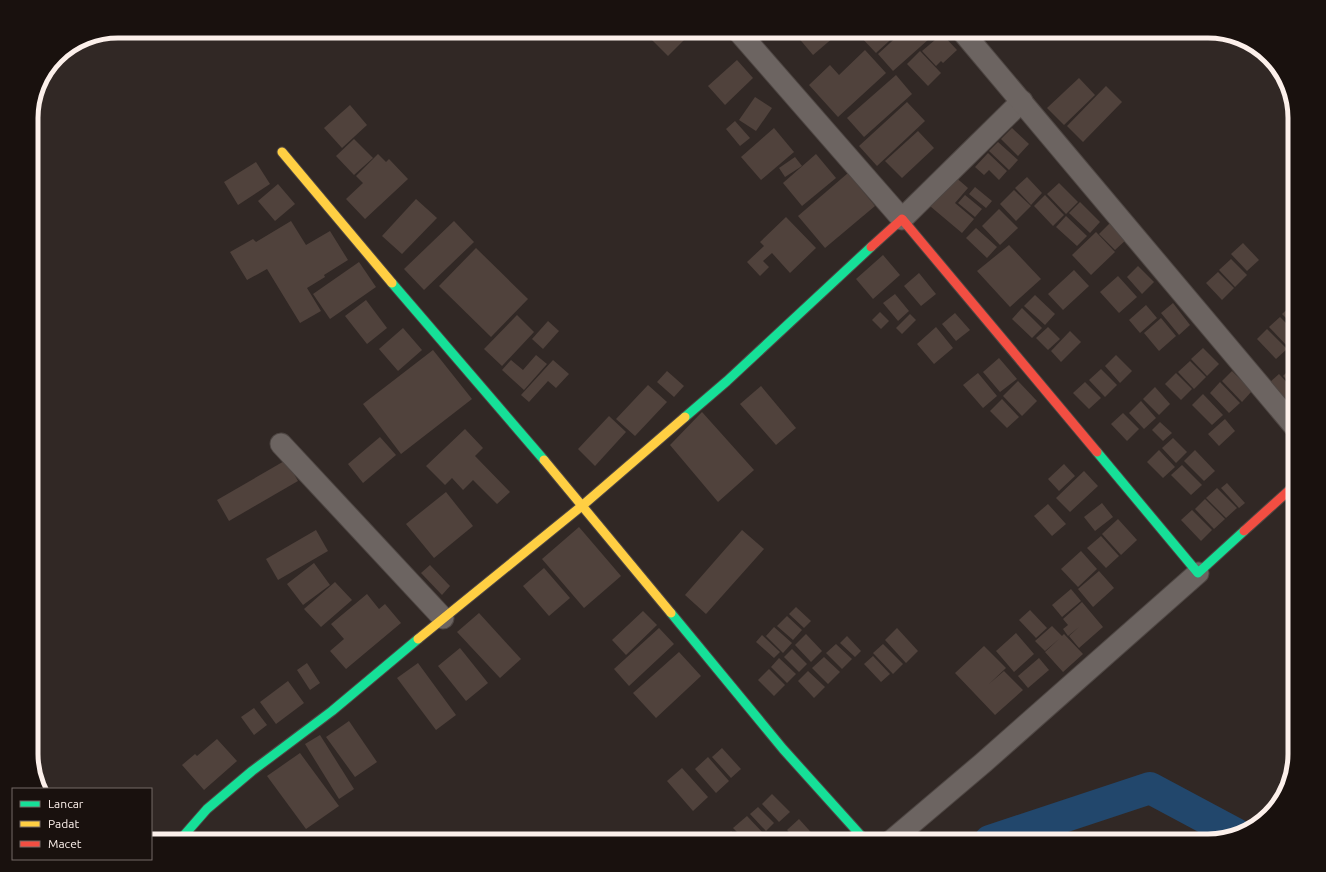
<svg xmlns="http://www.w3.org/2000/svg" width="1326" height="872" viewBox="0 0 1326 872" font-family="Ubuntu,sans-serif">
  <style>
    .lines { fill: none; stroke-linecap: round; stroke-linejoin: round }
    .river { stroke: #22476c; stroke-width: 32 }
    .building { fill: #50423c }
    .street-casing { stroke: #4e4643; stroke-width: 23 }
    .fast-casing { stroke: #4e4643; stroke-width: 11 }
    .slow-casing { stroke: #4e4643; stroke-width: 11 }
    .jam-casing { stroke: #4e4643; stroke-width: 11 }
    .street { stroke: #6c6461; stroke-width: 21 }
    .fast { stroke: #16e098; stroke-width: 9 }
    .slow { stroke: #ffcf43; stroke-width: 9 }
    .jam { stroke: #f24e42; stroke-width: 9 }
    .rim { fill: none; stroke: #fcf0eb; stroke-width: 5 }
  </style>
  <rect width="100%" height="100%" fill="#312825"/>
  <g class="lines">
    <!-- river -->
    <polyline class="river" points="990,841 1150,788 1236,834"/>
  </g>
  <!-- building -->
  <g class="building">
    <polygon points="643,31 687,31 690,34 668,56"/>
    <polygon points="803,31 841,31 813,55 797,36"/>
    <polygon points="866,31 900,31 876,53 860,36"/>
    <polygon points="903,31 938,31 893,71 878,54"/>
    <polygon points="1000,31 1013,31 1006,37"/>
    <polygon points="942,34 957,50 943,63 941,61 936,66 922,51"/>
    <polygon points="865,50 886,73 838,117 809,85 830,65 839,75"/>
    <polygon points="920,51 941,73 928,86 907,64"/>
    <polygon points="737,60 753,78 725,105 708,86"/>
    <polygon points="896,75 912,94 864,137 847,118"/>
    <polygon points="1079,78 1095,95 1064,125 1047,108"/>
    <polygon points="1106,86 1122,102 1083,142 1067,126"/>
    <polygon points="755,97 772,108 756,131 739,120"/>
    <polygon points="907,102 925,121 877,166 859,146"/>
    <polygon points="350,105 367,125 342,148 324,128"/>
    <polygon points="735,121 750,138 740,146 726,129"/>
    <polygon points="774,128 794,152 761,180 741,157"/>
    <polygon points="1012,128 1029,144 1018,156 1001,139"/>
    <polygon points="918,131 934,148 902,178 885,161"/>
    <polygon points="354,139 373,158 354,175 336,156"/>
    <polygon points="998,142 1018,160 1009,170 989,151"/>
    <polygon points="988,153 1007,171 999,180 989,170 984,175 975,167"/>
    <polygon points="378,154 386,162 389,159 408,179 365,219 346,199 363,183 356,176"/>
    <polygon points="816,154 836,178 802,206 783,183"/>
    <polygon points="795,157 802,166 785,177 779,168"/>
    <polygon points="256,162 270,184 238,205 224,182"/>
    <polygon points="848,173 875,206 825,248 798,216"/>
    <polygon points="953,175 968,188 955,203 974,219 962,233 924,201"/>
    <polygon points="1027,177 1042,193 1031,205 1015,188"/>
    <polygon points="1059,183 1078,202 1066,214 1047,194"/>
    <polygon points="278,184 295,204 275,221 258,201"/>
    <polygon points="975,187 992,201 986,208 969,194"/>
    <polygon points="1014,190 1031,206 1016,221 1000,204"/>
    <polygon points="965,195 982,209 975,217 958,203"/>
    <polygon points="1045,195 1064,215 1053,226 1034,206"/>
    <polygon points="416,199 437,218 402,254 382,236"/>
    <polygon points="1080,202 1100,222 1090,233 1069,213"/>
    <polygon points="999,209 1018,228 1000,245 982,226"/>
    <polygon points="1066,216 1087,236 1077,246 1056,227"/>
    <polygon points="786,217 816,248 790,273 772,253 763,261 769,267 760,276 747,262 764,246 760,242"/>
    <polygon points="291,221 306,245 330,231 348,260 324,275 325,277 307,288 321,311 300,323 267,269 247,280 230,252 253,239 256,242"/>
    <polygon points="454,221 474,242 424,290 404,269"/>
    <polygon points="1111,222 1127,239 1115,250 1099,234"/>
    <polygon points="976,228 997,247 987,258 966,238"/>
    <polygon points="1096,232 1115,252 1091,275 1072,255"/>
    <polygon points="1243,243 1259,260 1247,271 1231,254"/>
    <polygon points="1009,245 1041,279 1010,307 977,271"/>
    <polygon points="476,248 528,299 491,337 439,286"/>
    <polygon points="883,255 900,275 873,299 856,279"/>
    <polygon points="1231,259 1247,275 1235,287 1219,270"/>
    <polygon points="359,262 376,287 330,319 313,294"/>
    <polygon points="1138,266 1154,282 1142,294 1127,277"/>
    <polygon points="1074,270 1089,286 1063,310 1048,294"/>
    <polygon points="1218,272 1234,288 1222,300 1206,283"/>
    <polygon points="919,273 936,294 921,306 904,286"/>
    <polygon points="1118,276 1137,297 1119,313 1100,292"/>
    <polygon points="895,294 909,311 898,321 883,303"/>
    <polygon points="1035,295 1055,314 1045,325 1024,306"/>
    <polygon points="366,300 387,328 367,344 345,316"/>
    <polygon points="1295,302 1295,327 1282,314"/>
    <polygon points="1173,303 1190,325 1179,335 1161,313"/>
    <polygon points="1146,305 1157,318 1140,333 1129,320"/>
    <polygon points="1022,308 1042,328 1032,338 1012,319"/>
    <polygon points="880,312 889,321 881,329 872,320"/>
    <polygon points="955,313 970,330 956,341 942,324"/>
    <polygon points="910,314 916,320 902,334 896,328"/>
    <polygon points="517,315 534,332 502,366 484,349"/>
    <polygon points="1280,317 1295,332 1295,341 1288,347 1269,327"/>
    <polygon points="1161,318 1176,336 1159,351 1144,333"/>
    <polygon points="548,321 559,331 543,349 532,339"/>
    <polygon points="936,327 953,348 934,364 917,344"/>
    <polygon points="1048,327 1060,339 1048,350 1036,338"/>
    <polygon points="403,328 422,350 398,371 379,349"/>
    <polygon points="1267,329 1287,349 1276,359 1257,339"/>
    <polygon points="1070,331 1081,342 1061,362 1051,351"/>
    <polygon points="1203,348 1219,364 1207,376 1191,359"/>
    <polygon points="433,350 472,399 401,454 363,404"/>
    <polygon points="536,355 547,364 524,390 502,370 511,360 523,370"/>
    <polygon points="1116,355 1132,371 1120,383 1105,366"/>
    <polygon points="999,358 1017,379 1000,392 983,372"/>
    <polygon points="553,360 569,374 556,388 548,381 529,402 521,395"/>
    <polygon points="1190,361 1206,377 1194,389 1178,372"/>
    <polygon points="1294,365 1295,366 1295,388 1283,376"/>
    <polygon points="1101,369 1117,385 1105,397 1089,380"/>
    <polygon points="667,371 684,386 674,397 657,382"/>
    <polygon points="1232,371 1252,391 1242,402 1222,381"/>
    <polygon points="978,373 997,396 983,408 963,385"/>
    <polygon points="1176,373 1192,389 1181,400 1165,384"/>
    <polygon points="1279,374 1295,391 1295,397 1288,404 1269,383"/>
    <polygon points="1018,381 1037,401 1022,416 1003,396"/>
    <polygon points="1085,382 1101,398 1089,409 1073,393"/>
    <polygon points="1220,382 1240,403 1229,413 1210,393"/>
    <polygon points="648,385 667,402 635,436 616,419"/>
    <polygon points="761,386 796,428 776,445 740,404"/>
    <polygon points="1155,387 1170,404 1159,415 1143,399"/>
    <polygon points="1203,394 1223,415 1212,425 1192,405"/>
    <polygon points="1002,399 1019,417 1007,428 990,411"/>
    <polygon points="1141,401 1156,418 1144,429 1129,413"/>
    <polygon points="702,412 754,470 718,502 670,445"/>
    <polygon points="1123,413 1139,429 1127,441 1111,424"/>
    <polygon points="609,416 626,432 595,466 578,449"/>
    <polygon points="1225,419 1235,431 1219,446 1208,434"/>
    <polygon points="1160,422 1172,433 1163,441 1152,430"/>
    <polygon points="465,429 483,448 475,456 510,492 497,504 473,480 463,490 452,478 445,485 426,466"/>
    <polygon points="380,437 396,455 363,483 348,464"/>
    <polygon points="1173,438 1187,452 1176,463 1162,448"/>
    <polygon points="1159,450 1175,467 1163,478 1147,462"/>
    <polygon points="1195,450 1215,471 1204,481 1184,461"/>
    <polygon points="286,460 298,481 229,521 217,500"/>
    <polygon points="1064,464 1075,476 1059,491 1048,479"/>
    <polygon points="1182,465 1202,485 1191,495 1171,475"/>
    <polygon points="1084,471 1098,486 1070,512 1056,498"/>
    <polygon points="1227,483 1245,503 1239,508 1221,488"/>
    <polygon points="1217,488 1237,508 1226,518 1206,498"/>
    <polygon points="446,492 473,526 434,558 406,524"/>
    <polygon points="1205,499 1225,519 1214,529 1195,509"/>
    <polygon points="1102,503 1113,517 1095,531 1084,517"/>
    <polygon points="1048,504 1066,524 1052,536 1034,516"/>
    <polygon points="1192,510 1212,530 1201,541 1181,520"/>
    <polygon points="1118,519 1137,540 1121,555 1102,534"/>
    <polygon points="579,527 621,576 584,608 542,559"/>
    <polygon points="316,530 328,551 278,580 266,559"/>
    <polygon points="742,530 764,549 706,614 685,595"/>
    <polygon points="1101,536 1119,556 1106,568 1087,548"/>
    <polygon points="1081,551 1097,569 1078,587 1061,569"/>
    <polygon points="314,563 330,585 303,605 287,584"/>
    <polygon points="430,565 450,586 442,595 421,573"/>
    <polygon points="544,568 570,598 549,616 523,586"/>
    <polygon points="1099,571 1114,588 1093,607 1078,589"/>
    <polygon points="335,582 352,600 321,627 304,609"/>
    <polygon points="1071,589 1081,601 1062,617 1052,605"/>
    <polygon points="367,594 379,609 385,604 401,623 346,669 330,651 344,639 331,624"/>
    <polygon points="1082,602 1103,627 1079,648 1069,636 1079,627 1068,636 1063,629 1068,625 1063,619"/>
    <polygon points="796,607 811,621 804,628 789,614"/>
    <polygon points="1030,610 1047,628 1036,638 1019,620"/>
    <polygon points="643,611 657,625 626,655 612,640"/>
    <polygon points="479,613 521,659 500,678 457,632"/>
    <polygon points="787,616 802,630 793,640 777,626"/>
    <polygon points="1052,626 1062,636 1064,634 1083,654 1063,672 1045,652 1059,639 1045,651 1035,641"/>
    <polygon points="774,627 792,643 783,653 766,636"/>
    <polygon points="659,628 674,644 629,686 614,669"/>
    <polygon points="897,628 918,651 906,663 885,640"/>
    <polygon points="1016,633 1034,654 1014,672 996,651"/>
    <polygon points="806,634 822,651 811,662 795,645"/>
    <polygon points="762,635 780,652 774,658 756,642"/>
    <polygon points="847,636 861,651 855,657 840,643"/>
    <polygon points="836,644 852,659 842,669 826,653"/>
    <polygon points="883,644 903,664 893,674 873,653"/>
    <polygon points="984,646 1006,668 989,684 1004,671 1023,690 995,715 955,673"/>
    <polygon points="460,648 488,683 466,701 438,666"/>
    <polygon points="792,649 807,664 799,672 784,657"/>
    <polygon points="679,652 701,676 656,718 633,693"/>
    <polygon points="873,656 890,674 881,682 864,664"/>
    <polygon points="824,657 840,672 828,684 812,668"/>
    <polygon points="779,658 796,674 787,683 771,667"/>
    <polygon points="1039,658 1049,670 1028,688 1018,676"/>
    <polygon points="307,663 320,683 310,690 297,670"/>
    <polygon points="418,663 456,715 436,730 397,678"/>
    <polygon points="769,669 785,685 774,696 758,680"/>
    <polygon points="808,671 825,687 814,698 798,681"/>
    <polygon points="288,681 304,703 276,724 260,702"/>
    <polygon points="254,708 267,725 254,735 241,717"/>
    <polygon points="349,721 377,762 355,777 326,737"/>
    <polygon points="320,735 354,789 339,799 305,744"/>
    <polygon points="217,739 237,761 204,790 182,765 195,754 197,756"/>
    <polygon points="722,748 741,769 731,778 712,757"/>
    <polygon points="300,753 339,806 306,829 267,776"/>
    <polygon points="708,757 729,781 716,793 695,769"/>
    <polygon points="682,768 708,797 693,811 667,781"/>
    <polygon points="772,794 790,812 779,822 762,804"/>
    <polygon points="758,807 774,823 766,831 750,814"/>
    <polygon points="747,816 763,833 755,841 746,841 733,828"/>
    <polygon points="799,819 818,840 817,841 797,841 787,830"/>
    <polygon points="731,831 741,841 728,841 725,838"/>
  </g>
  <g class="lines">
    <defs>
      <g id="street">
        <polyline points="738,31 902,219 1022,101"/>
        <polyline points="962,31 1295,427"/>
        <polyline points="281,444 443,618"/>
        <polyline points="891,841 983,763 1198,573"/>
      </g>
      <g id="fast">
        <polyline points="392,283 544,460"/>
        <polyline points="685,417 727,381 871,247"/>
        <polyline points="1097,452 1198,573 1244,531"/>
        <polyline points="671,613 783,749 864,839 868,841"/>
        <polyline points="179,841 207,809 252,771 332,711 418,639"/>
      </g>
      <g id="slow">
        <polyline points="282,152 392,283"/>
        <polyline points="544,460 671,613"/>
        <polyline points="418,639 583,505 685,417"/>
      </g>
      <g id="jam">
        <polyline points="871,247 902,219 1097,452"/>
        <polyline points="1244,531 1295,485"/>
      </g>
    </defs>
    <!-- street casing -->
    <use href="#street" class="street-casing"/>
    <!-- fast casing -->
    <use href="#fast" class="fast-casing"/>
    <!-- slow casing -->
    <use href="#slow" class="slow-casing"/>
    <!-- jam casing -->
    <use href="#jam" class="jam-casing"/>
    <!-- street -->
    <use href="#street" class="street"/>
    <!-- fast -->
    <use href="#fast" class="fast"/>
    <!-- slow -->
    <use href="#slow" class="slow"/>
    <!-- jam -->
    <use href="#jam" class="jam"/>
  </g>
  <!-- crop -->
  <path d="M0 0H1326V872H0ZM118 38H1208A80 80 0 0 1 1288 118V754A80 80 0 0 1 1208 834H118A80 80 0 0 1 38 754V118A80 80 0 0 1 118 38Z" fill="#19110e" fill-rule="evenodd"/>
  <path class="rim" d="M118 38H1208A80 80 0 0 1 1288 118V754A80 80 0 0 1 1208 834H118A80 80 0 0 1 38 754V118A80 80 0 0 1 118 38Z"/>
  <!-- legend -->
  <rect x="12" y="788" width="140" height="72" fill="#19110e" stroke="#746a66"/>
  <rect x="20" y="801" width="20" height="6" fill="#16e098" stroke="#746a66"/>
  <text x="48" y="808" font-size="12" fill="#fcf0eb">Lancar</text>
  <rect x="20" y="821" width="20" height="6" fill="#ffcf43" stroke="#746a66"/>
  <text x="48" y="828" font-size="12" fill="#fcf0eb">Padat</text>
  <rect x="20" y="841" width="20" height="6" fill="#f24e42" stroke="#746a66"/>
  <text x="48" y="848" font-size="12" fill="#fcf0eb">Macet</text>
</svg>
